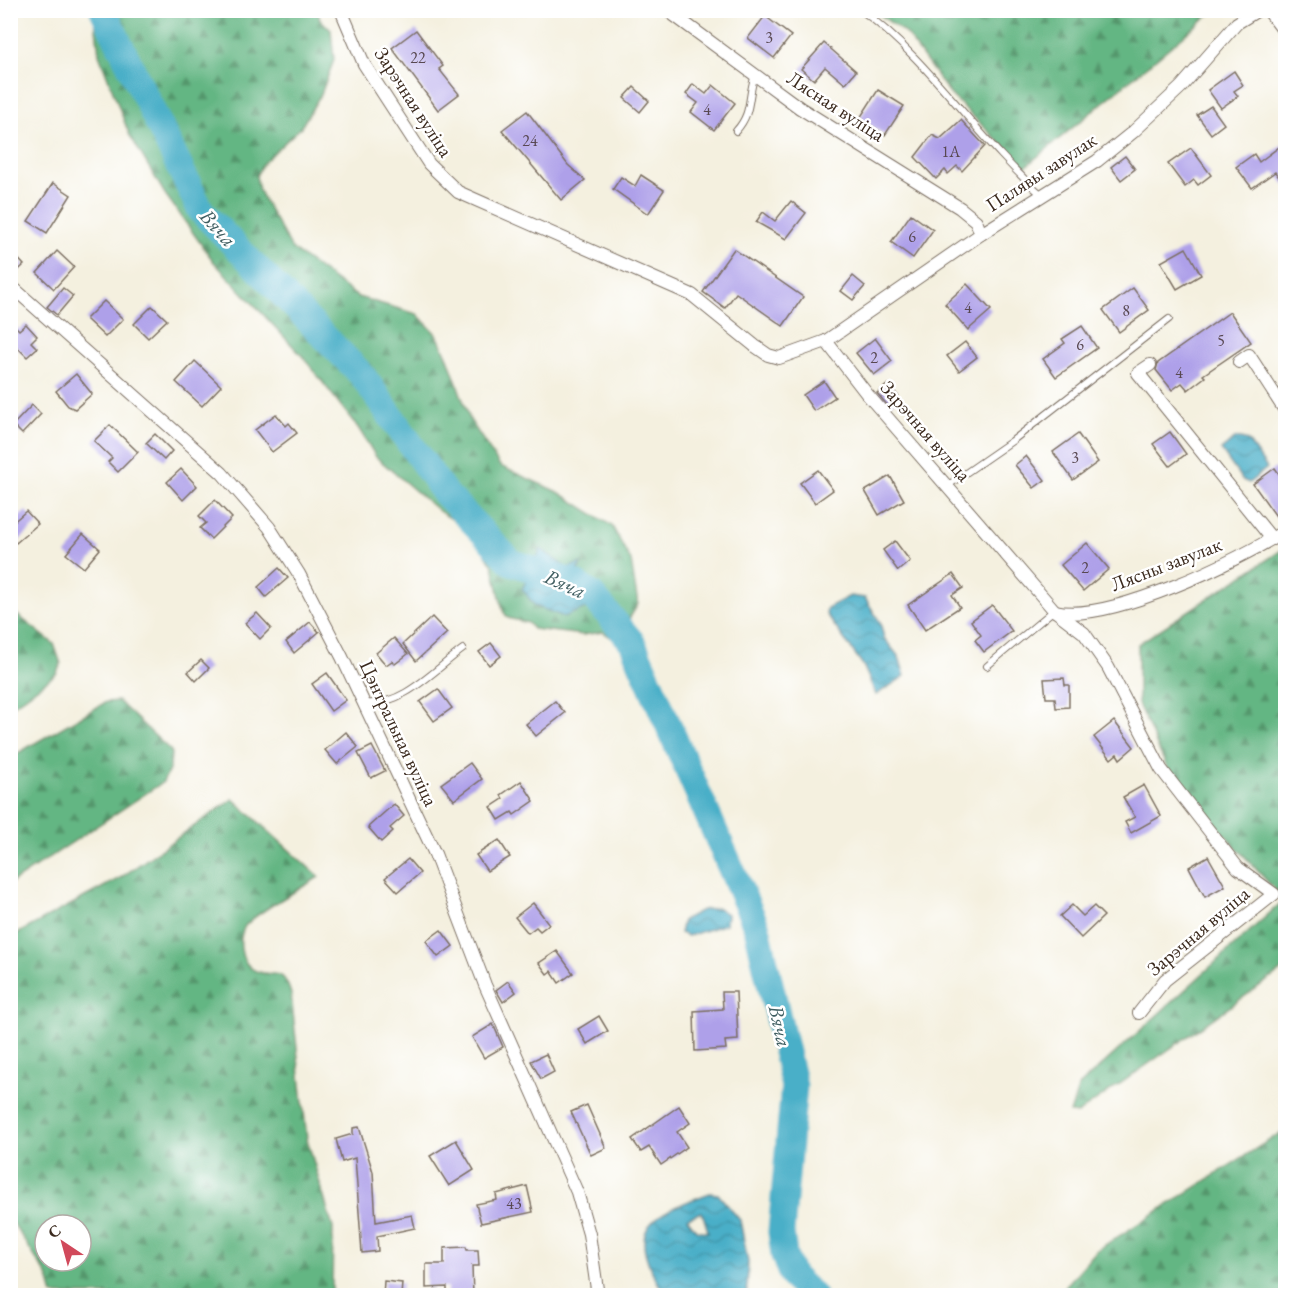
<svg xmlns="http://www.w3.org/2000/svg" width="1296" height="1306" viewBox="0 0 1296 1306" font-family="'EB Garamond',serif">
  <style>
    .forest { fill: url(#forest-firs); stroke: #4f7050; stroke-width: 1.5; fill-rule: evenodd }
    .water { fill: url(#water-waves); stroke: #426c73; stroke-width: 1.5; fill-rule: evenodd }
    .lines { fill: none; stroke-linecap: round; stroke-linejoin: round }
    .river { stroke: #49afc8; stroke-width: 27 }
    .building { fill: #aea0e9 }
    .lane-casing { stroke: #7c6f62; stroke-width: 8 }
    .street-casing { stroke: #7c6f62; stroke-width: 14 }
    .lane { stroke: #fff; stroke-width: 6 }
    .street { stroke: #fff; stroke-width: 12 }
    .labels { text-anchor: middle; stroke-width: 5; stroke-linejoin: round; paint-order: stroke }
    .number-label { font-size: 16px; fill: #584851 }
    .street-label { font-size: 20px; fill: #3b2a1e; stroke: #fff }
    .water-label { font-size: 21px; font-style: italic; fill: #415f62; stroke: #fff }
  </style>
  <defs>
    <pattern id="forest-firs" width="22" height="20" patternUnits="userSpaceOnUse" patternTransform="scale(1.5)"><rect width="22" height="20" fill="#63b683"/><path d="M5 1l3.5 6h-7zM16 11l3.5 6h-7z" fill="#53946b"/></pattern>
    <pattern id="water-waves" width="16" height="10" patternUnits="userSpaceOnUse" patternTransform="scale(1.5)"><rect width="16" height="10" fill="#49afc8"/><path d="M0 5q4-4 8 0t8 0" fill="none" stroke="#3e8fa2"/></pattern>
  </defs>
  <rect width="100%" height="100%" fill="#fff"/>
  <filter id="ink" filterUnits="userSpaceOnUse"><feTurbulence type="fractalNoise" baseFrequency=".0167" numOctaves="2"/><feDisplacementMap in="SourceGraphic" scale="12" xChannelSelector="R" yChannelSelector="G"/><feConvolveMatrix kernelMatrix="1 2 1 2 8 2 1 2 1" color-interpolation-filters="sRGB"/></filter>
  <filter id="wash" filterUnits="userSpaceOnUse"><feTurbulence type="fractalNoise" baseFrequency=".008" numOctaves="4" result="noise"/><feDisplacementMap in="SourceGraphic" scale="24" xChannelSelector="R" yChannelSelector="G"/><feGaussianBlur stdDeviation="1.35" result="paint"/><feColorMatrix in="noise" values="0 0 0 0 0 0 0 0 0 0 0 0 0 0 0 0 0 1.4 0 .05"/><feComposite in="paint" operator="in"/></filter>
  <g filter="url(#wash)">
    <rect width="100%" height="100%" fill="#f4f0df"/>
    <!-- forest -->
    <g class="forest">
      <polygon points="94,11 319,11 319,18 331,30 334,60 321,94 301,127 263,163 256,176 259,191 292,249 358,297 417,314 437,335 448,358 470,420 500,466 560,493 612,526 631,561 638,604 618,637 612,638 603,632 583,635 533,629 528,623 508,618 503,611 493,566 473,532 440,512 376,457 359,429 303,357 214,262 165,194 129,134 99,54"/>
      <polygon points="875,11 1210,11 1210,14 1025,167 950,94 907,35"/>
      <polygon points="1285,548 1285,968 1077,1114 1070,1113 1079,1086 1284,900 1170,774 1138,704 1138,644"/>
      <polygon points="11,610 54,644 61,664 56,674 11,707"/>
      <polygon points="118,701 171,751 170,768 163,782 11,883 11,757 106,702"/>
      <path d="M233 799 319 877C302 888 256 912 245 926 241 933 240 941 241 949 242 958 247 967 256 971 276 979 282 965 291 994L307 1139 333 1228 332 1295H53L48 1277 11 1220V937L120 878ZM45 1225H81V1261H45Z"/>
      <polygon points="1285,1130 1285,1295 1062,1295 1064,1288 1097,1250"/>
    </g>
    <!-- water -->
    <g class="water">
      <polygon points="1236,438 1248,441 1267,468 1249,483 1242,480 1221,450"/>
      <polygon points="541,549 567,568 581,563 574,583 592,595 588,607 564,617 535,606 522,589"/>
      <polygon points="850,596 865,598 880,622 884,638 899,657 905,676 876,695 863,665 826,614 827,608"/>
      <polygon points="718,908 727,914 726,924 688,936 680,933 683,920 702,910"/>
      <path d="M710 1193 718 1194 740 1220 748 1262 747 1295H665C624 1228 645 1217 710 1193ZM702 1212 708 1231V1232L696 1230 687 1218Z"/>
    </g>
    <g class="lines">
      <!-- river -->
      <polyline class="river" points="103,10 201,211 362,375 444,492 511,562 574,583 592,595 632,642 757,928 794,1086 781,1232 784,1255 792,1276 813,1296"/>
    </g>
    <g id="blocks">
      <!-- building -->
      <g class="building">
        <polygon points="765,16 791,36 774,58 748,38"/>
        <polygon points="416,30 443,66 439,69 459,94 438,110 392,48"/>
        <polygon points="824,43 856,71 845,84 825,67 814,80 801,69"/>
        <polygon points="1234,71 1243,85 1234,91 1238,96 1221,108 1208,90"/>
        <polygon points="693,84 706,94 713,85 735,103 714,130 691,112 698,103 686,94"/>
        <polygon points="634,87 649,101 640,112 624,98"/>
        <polygon points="878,90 904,106 885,135 860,118"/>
        <polygon points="1211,106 1224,124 1211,134 1197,115"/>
        <polygon points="527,111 568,165 585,180 561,200 502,130"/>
        <polygon points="961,120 985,146 962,171 957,166 948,174 945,170 936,179 915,157 932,135 940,139"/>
        <polygon points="1286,142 1286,186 1275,172 1252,188 1236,167 1254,154 1259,162"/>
        <polygon points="1191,148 1211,175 1198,185 1194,180 1185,187 1168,164"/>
        <polygon points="1125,156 1135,169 1121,180 1111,167"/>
        <polygon points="641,175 664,190 648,214 613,189 621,177 635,186"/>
        <polygon points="53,183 71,195 47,233 28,221"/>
        <polygon points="791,201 806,213 786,239 756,222 763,212 775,221"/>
        <polygon points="911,214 933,230 913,258 891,242"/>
        <polygon points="1186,248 1201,275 1177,289 1161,262"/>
        <polygon points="734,249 803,297 783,326 736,293 725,308 703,292"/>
        <polygon points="10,250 24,265 11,277 10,277"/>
        <polygon points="57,251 74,267 54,289 37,273"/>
        <polygon points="853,276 865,286 853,300 841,291"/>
        <polygon points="967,284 991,310 968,330 945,304"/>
        <polygon points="63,288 73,296 57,315 47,307"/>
        <polygon points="1133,288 1149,310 1119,332 1103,310"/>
        <polygon points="104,301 123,319 105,337 86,319"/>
        <polygon points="152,306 167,320 148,338 134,324"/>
        <polygon points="1230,312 1251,342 1203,375 1205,377 1188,390 1182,383 1172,390 1156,370 1158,363"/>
        <polygon points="10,321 19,330 26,324 37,336 31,342 37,348 27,357 10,340"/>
        <polygon points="1082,326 1097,348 1056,377 1043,359 1065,343 1062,339"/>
        <polygon points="875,338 892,361 874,375 856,353"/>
        <polygon points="965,342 977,357 959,371 947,356"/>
        <polygon points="195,361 221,386 202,406 176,382"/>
        <polygon points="76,374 92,394 75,409 68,406 56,391"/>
        <polygon points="824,381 835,397 814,411 803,395"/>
        <polygon points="888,384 899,397 888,406 877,393"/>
        <polygon points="32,405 41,414 22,434 13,425"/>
        <polygon points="276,414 286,426 289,423 297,433 272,452 255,430"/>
        <polygon points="110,425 138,452 118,472 108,462 112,458 94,441"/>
        <polygon points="1170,432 1186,454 1170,466 1153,444"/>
        <polygon points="155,434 172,451 164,460 146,443"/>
        <polygon points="1078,434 1098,462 1073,480 1053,452"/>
        <polygon points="1026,456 1045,480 1034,488 1015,465"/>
        <polygon points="1275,468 1286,484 1286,514 1278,519 1253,484"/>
        <polygon points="181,469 197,486 183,500 167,482"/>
        <polygon points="818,470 833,490 815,503 800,483"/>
        <polygon points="890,476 904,500 879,515 865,491"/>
        <polygon points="215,500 232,518 211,539 200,528 206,523 199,516"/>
        <polygon points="26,511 38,524 16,543 10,536 10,525"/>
        <polygon points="83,534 100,549 84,568 66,554"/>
        <polygon points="895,541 910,561 898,571 883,550"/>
        <polygon points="1087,543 1109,569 1083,591 1061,565"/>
        <polygon points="279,568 288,578 266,597 258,587"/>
        <polygon points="953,574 963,588 952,595 960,607 925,630 908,605"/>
        <polygon points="992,605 1012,631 984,652 975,640 981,635 971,621"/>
        <polygon points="257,613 271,628 260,639 245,623"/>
        <polygon points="432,617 447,633 416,661 403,644"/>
        <polygon points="310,622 319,632 294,653 286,642"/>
        <polygon points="394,638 408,654 395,664 392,661 386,665 376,653"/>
        <polygon points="491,643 501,656 489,665 479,652"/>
        <polygon points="201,660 209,668 196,681 188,672"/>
        <polygon points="327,673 346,700 331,711 312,684"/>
        <polygon points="1064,678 1065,685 1069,685 1069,707 1056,708 1055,698 1046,698 1044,679"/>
        <polygon points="438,689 452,708 434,721 420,702"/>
        <polygon points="555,701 565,713 536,736 526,724"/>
        <polygon points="1114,721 1134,747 1120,759 1117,754 1111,759 1094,737"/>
        <polygon points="346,732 358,747 337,764 325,750"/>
        <polygon points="372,746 385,771 371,778 358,753"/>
        <polygon points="470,763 482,779 454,800 441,784"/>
        <polygon points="521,781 534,801 514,815 512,812 499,820 491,807 503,799 501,795"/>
        <polygon points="1144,785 1161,816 1131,833 1125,822 1135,817 1123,797"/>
        <polygon points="394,804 404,816 390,828 393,831 381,842 368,827"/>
        <polygon points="499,840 510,857 487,871 476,855"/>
        <polygon points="1208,856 1225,886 1205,897 1189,867"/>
        <polygon points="408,859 420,873 398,892 385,878"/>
        <polygon points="533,903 549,924 540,931 536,927 528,933 515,917"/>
        <polygon points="1072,905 1083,916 1094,906 1104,916 1081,938 1060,916"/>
        <polygon points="441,930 453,946 438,957 426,941"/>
        <polygon points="557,951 573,973 559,983 551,971 547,974 539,963"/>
        <polygon points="508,981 516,992 503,1002 496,990"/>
        <polygon points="722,992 736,992 738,1040 725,1041 726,1049 695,1051 694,1011 723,1009"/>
        <polygon points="599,1016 608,1031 587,1044 578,1029"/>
        <polygon points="493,1024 503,1047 484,1058 472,1037"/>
        <polygon points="546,1054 554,1072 541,1079 531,1061"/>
        <polygon points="587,1105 606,1148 591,1155 571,1112"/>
        <polygon points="679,1106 690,1123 677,1132 687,1147 661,1165 649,1147 641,1152 632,1139"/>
        <polygon points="359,1127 373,1172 376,1222 412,1215 415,1228 377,1236 378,1251 362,1253 355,1158 342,1162 336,1139 353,1134 353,1128"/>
        <polygon points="456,1140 474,1170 449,1186 430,1156"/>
        <polygon points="527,1186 533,1212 481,1223 476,1204 497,1200 496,1194"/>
        <polygon points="466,1247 467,1250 478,1250 479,1266 472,1266 473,1296 447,1296 447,1287 426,1288 426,1264 444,1264 444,1248"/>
        <polygon points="384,1281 402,1283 401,1296 383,1296"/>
      </g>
    </g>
  </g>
  <g filter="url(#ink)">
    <use href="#blocks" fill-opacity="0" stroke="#7c6f62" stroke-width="1.5"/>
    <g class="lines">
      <defs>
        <g id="lane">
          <path d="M861 10C932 62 977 139 1043 196"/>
          <path d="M736 131C753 112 747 98 755 75"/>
          <polyline points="947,486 1012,441 1169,319"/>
          <polyline points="987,666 1054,610"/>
          <path d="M365 703C402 707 434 670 463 649"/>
        </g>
        <g id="street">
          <polyline points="341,10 364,64 429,164 458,192 692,295 755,346 768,355 779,358 826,341 981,234 1097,161 1133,132 1181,87 1237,23 1258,10"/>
          <polyline points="667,10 800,108 960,208 976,221 981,234"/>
          <polyline points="1268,10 1286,34"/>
          <polyline points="10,285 222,473 269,527 299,574 342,657 435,854 485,985 577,1192 589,1234 598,1296"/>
          <polyline points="826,341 867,394 1054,610 1084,633 1108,667 1161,769 1238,868 1274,894 1165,980 1139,1013"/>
          <polyline points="1239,362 1249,355 1286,412"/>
          <polyline points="1150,365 1138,373 1272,539"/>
          <path d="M1055 611C1108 624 1240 560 1286 530"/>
        </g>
      </defs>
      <!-- lane casing -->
      <use href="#lane" class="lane-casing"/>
      <!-- street casing -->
      <use href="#street" class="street-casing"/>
      <!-- lane -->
      <use href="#lane" class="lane"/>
      <!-- street -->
      <use href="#street" class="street"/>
    </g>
  </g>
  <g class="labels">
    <!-- number labels -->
    <g class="number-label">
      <text x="769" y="43">3</text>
      <text x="418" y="63">22</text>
      <text x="707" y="115">4</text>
      <text x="530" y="146">24</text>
      <text x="951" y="157">1А</text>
      <text x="912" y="242">6</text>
      <text x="968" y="313">4</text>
      <text x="1126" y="316">8</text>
      <text x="1221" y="346">5</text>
      <text x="1080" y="350">6</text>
      <text x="874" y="363">2</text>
      <text x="1179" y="378">4</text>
      <text x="1075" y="463">3</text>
      <text x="1085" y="573">2</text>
      <text x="514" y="1209">43</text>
    </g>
    <!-- street labels -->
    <g class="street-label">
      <text transform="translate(414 102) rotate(57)" y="7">Зарэчная вуліца</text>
      <text transform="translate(836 106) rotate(33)" y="7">Лясная вуліца</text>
      <text transform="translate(1041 172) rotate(-33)" y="7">Палявы завулак</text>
      <text transform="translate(926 431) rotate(49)" y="7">Зарэчная вуліца</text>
      <text transform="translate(1166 564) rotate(-21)" y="7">Лясны завулак</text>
      <text transform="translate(399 733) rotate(65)" y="7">Цэнтральная вуліца</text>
      <text transform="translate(1198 931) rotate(-40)" y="7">Зарэчная вуліца</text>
    </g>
    <!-- water labels -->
    <g class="water-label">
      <text transform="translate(218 228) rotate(48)" y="7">Вяча</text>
      <text transform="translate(565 584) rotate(24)" y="7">Вяча</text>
      <text transform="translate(780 1026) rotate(77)" y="7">Вяча</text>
    </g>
  </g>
  <!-- margin -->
  <rect width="1296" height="1306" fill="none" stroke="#fff" stroke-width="36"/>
  <!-- north arrow -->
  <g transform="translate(63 1243) rotate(324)"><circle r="28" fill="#ffffff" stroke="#b1aaa5" stroke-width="1.5"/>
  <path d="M0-4.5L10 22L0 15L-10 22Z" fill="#d1495b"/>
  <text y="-9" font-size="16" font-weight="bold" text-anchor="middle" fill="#3b2a1e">С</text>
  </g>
</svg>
